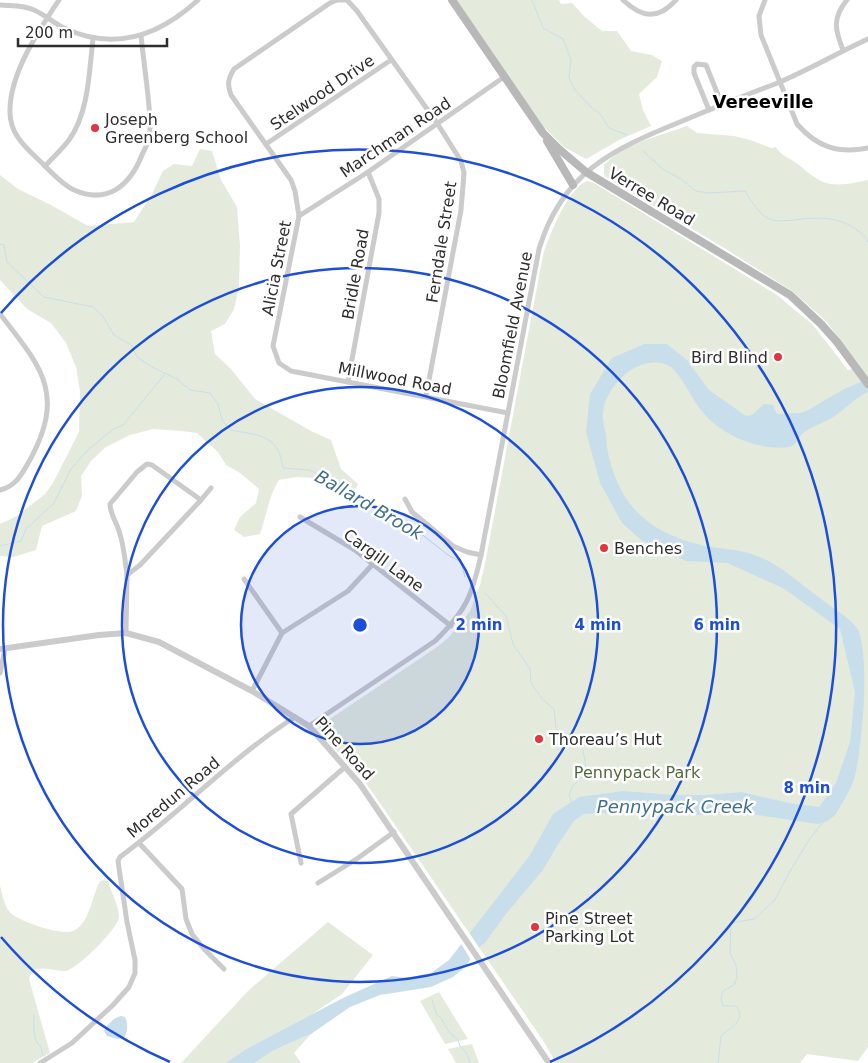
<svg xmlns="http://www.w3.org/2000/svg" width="868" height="1063" viewBox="0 0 868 1063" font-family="'DejaVu Sans',sans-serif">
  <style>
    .green { fill: #e4ebdd }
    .water { fill: #c9deeb }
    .pier { fill: #fff }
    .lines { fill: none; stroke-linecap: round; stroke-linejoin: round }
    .stream { stroke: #c9deeb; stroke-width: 1 }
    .minor { stroke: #cbcbcb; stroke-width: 5 }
    .tertiary { stroke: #cbcbcb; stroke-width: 6 }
    .secondary { stroke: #b8b8b8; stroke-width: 8 }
    .ring { fill: none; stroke: #1d4ed8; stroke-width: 2.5 }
    .poi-dot { fill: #e03642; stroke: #fff; stroke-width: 2 }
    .labels { text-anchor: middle; stroke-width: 5; stroke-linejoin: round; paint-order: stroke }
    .street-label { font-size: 16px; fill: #2e2e2e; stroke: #fff }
    .poi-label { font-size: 16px; fill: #2e2e2e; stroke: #fff; text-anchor: start }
    .park-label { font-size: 16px; fill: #51693d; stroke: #fff }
    .neighbourhood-label { font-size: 18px; font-weight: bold; fill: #000; stroke: #fff }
    .water-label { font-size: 18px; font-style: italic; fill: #3f6f8e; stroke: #fff }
    .centre { fill: #1d4ed8; stroke: #fff; stroke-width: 2.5 }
    .ring-label { font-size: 15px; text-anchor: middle; font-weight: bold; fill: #1d4ed8; stroke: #fff; stroke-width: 5; stroke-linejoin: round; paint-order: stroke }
  </style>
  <rect width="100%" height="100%" fill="#fff"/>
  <!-- green -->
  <g class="green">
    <polygon points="456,0 559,0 561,4 572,3 585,17 602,31 617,31 631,51 652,55 662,61 657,77 639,94 643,110 651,126 621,139 586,159 564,147 538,121"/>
    <path d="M687 126 697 133 734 136 750 140 771 148 776 147C780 155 788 157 795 162 803 168 811 176 821 181 835 188 853 183 868 180V1047L858 1061 807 1054 800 1063H556L544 1042 382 806 360 775 320 733 319 729 321 725 437 647 448 638 461 623 470 611 480 585 485 564 543 255C549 236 568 188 587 181L594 183 777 295 813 325 848 370 860 367 826 321 792 291 726 249 607 178 604 174V165C624 143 660 136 687 126Z"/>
    <path d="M200 149 212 151 221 180 237 207 240 246 239 288 234 309 225 324 211 331 215 354 231 369 255 399 311 431 331 440 341 469 358 484 349 501 313 478 297 477 279 480C268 497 267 515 260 534L244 537 234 530 240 517 256 503 259 489 240 473 226 465 218 452 197 433 182 431 153 429 130 435 106 447 91 461 81 476 82 496 76 511 42 526 36 550 13 557 0 556V524L17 516 45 494 53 483 79 432 80 391 76 367 66 343 51 323 27 309 0 280V175L18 189 51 205 88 226 134 222 152 194 163 171 174 164 192 166Z"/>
    <path d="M104 880 108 881C111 892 119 906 119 917 118 929 77 969 66 971 56 972 45 966 35 970 32 972 30 976 29 979L50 1053 32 1063H0V886C2 893 4 905 9 911 16 921 62 936 73 931 90 924 92 895 100 881Z"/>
    <polygon points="328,922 373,955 342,994 311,1015 246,1049 279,1048 311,1034 294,1053 301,1063 179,1063 182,1062 248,991"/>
    <polygon points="439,992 468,1039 445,1044 420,1001"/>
    <polygon points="472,1044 479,1063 456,1063 448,1049"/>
  </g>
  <!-- water -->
  <g class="water">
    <path d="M644 344H667L687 360 709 390 746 416 752 415 764 404 773 405 777 414 800 413 808 410 844 389 868 379V392C854 398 844 411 830 419 821 424 810 427 802 434 797 439 797 445 789 447 761 451 725 437 705 415 693 402 686 383 674 370 662 357 639 363 627 373 613 384 601 402 603 420 603 425 605 429 606 434 607 438 606 443 607 448 618 505 648 533 705 546 721 549 739 549 754 555 779 563 799 583 820 598 832 608 850 617 859 631 868 662 864 718 859 753 856 776 854 784 841 805 838 810 836 816 830 819 827 822 822 823 817 824L738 812 700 815 644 813 629 815 601 813 584 814 574 821 557 846 543 870 506 914 485 943 479 947 465 967 453 977 431 987 380 995 350 1007 311 1034 272 1051 254 1063H226L246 1049 343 998 392 976 406 978 431 973 449 960 530 855 553 814 579 797 623 791 674 795H705L742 792 789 803 819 807 836 783 850 742 855 692 840 629 783 588 727 563 686 561 641 540 622 523 600 483 586 432 590 394 612 358Z"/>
    <path d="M121 1016 125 1017C128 1024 128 1031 124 1038L117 1039 107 1036 104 1031C108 1024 113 1018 121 1016Z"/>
  </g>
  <!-- pier -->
  <polygon class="pier" points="468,931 480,949 471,960 460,942"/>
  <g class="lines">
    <!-- stream -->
    <g class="stream">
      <polyline points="532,0 543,28 563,39 571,60 569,77 575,90 591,107 601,115 609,128 627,135"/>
      <path d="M643 151 664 170 681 179 696 191 708 193 745 191C750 199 757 210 764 216 775 224 791 220 802 219 828 216 854 220 868 242"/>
      <path d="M0 244 4 245 7 262 44 297 93 307 102 315 114 335 131 345 137 357 152 367 177 379 190 390 210 393 218 404 222 420 230 430C257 435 279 434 283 468L309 470 331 481 353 497 415 529 448 555 461 562 465 577"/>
      <polyline points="0,546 21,541 26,529 54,503 71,469 88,450 112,430 123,425 165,374"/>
      <path d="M485 593 506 616 513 644 530 669 531 683 542 699 554 709 556 728 560 733C582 733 585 754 586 773L572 787 569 795 572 803"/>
      <polyline points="432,1000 437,1015 441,1018 449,1032 458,1040 460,1046 466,1052 470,1063"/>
      <path d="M34 1015C34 1025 32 1041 41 1047L43 1056"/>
      <path d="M718 1063 721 1036C730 1028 747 1020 736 1006H723L721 998 723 991 734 985 737 977 736 965 730 953 731 923 754 919 774 901 793 866 809 840 823 822"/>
    </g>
    <!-- minor -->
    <g class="minor">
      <path d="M59 0C39 30 10 73 10 110 9 134 26 148 42 163 51 172 63 185 74 190 108 205 130 185 142 155 144 150 148 144 149 138 152 124 149 109 148 96 146 76 143 56 141 35"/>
      <path d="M623 0C642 18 658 20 676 0"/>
      <path d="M765 0 759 16 761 35 797 124C817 147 838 154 868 148"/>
      <path d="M0 5C11 6 24 5 34 10 45 15 54 23 64 28 115 52 159 36 198 0"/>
      <path d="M843 50C835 30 832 18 847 0"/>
      <polyline points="709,110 694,73 694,67 697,64 706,65 722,105"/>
      <polyline points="266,144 391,60"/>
      <path d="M45 166C53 158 62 149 69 140 89 112 89 72 93 39"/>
      <polyline points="299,216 368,172 504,77"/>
      <path d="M0 314C40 366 66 392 31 458 23 472 17 486 0 490"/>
      <polyline points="348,381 379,213 379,199 368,172"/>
      <path d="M426 396 461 210 464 173 461 161 437 123 357 11 347 0H337L330 3 234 69C228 79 227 84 231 95L291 180 295 191 299 216 273 346 279 363 291 371 508 413"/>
      <path d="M147 464 152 465 201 500 140 565 127 575C125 560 124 545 119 531 116 521 110 514 110 504L137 472Z"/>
      <polyline points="405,499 412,512 453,546 467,552 481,555"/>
      <polyline points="201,500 211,488"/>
      <polyline points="300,517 355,550 451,626"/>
      <polyline points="244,579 282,633"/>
      <polyline points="126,633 127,575"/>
      <polyline points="0,673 5,649"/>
      <polyline points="252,691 282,633 348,591 373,564"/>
      <path d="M309 726 435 641C466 611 472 596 481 555L539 249C562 173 611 150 680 122 711 109 743 96 775 84 807 71 837 53 868 39"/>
      <polyline points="139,843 182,889 186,919 192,934 204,949 224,969"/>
      <polyline points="301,863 291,814 345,767"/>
      <polyline points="318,883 358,858 394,832"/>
      <path d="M40 1063 72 1043 113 1005 129 987 135 973V960L127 922 118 861 120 857C180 813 232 757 295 717"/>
    </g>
    <!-- tertiary -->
    <polyline class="tertiary" points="0,649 99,635 126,633 159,642 252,691 309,726 360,784 549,1063"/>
    <!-- secondary -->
    <g class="secondary">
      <polyline points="452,0 543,133 559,149 586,172 790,295 821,324 837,342 868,384"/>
      <polyline points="547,141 573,185"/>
    </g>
  </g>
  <!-- distance rings -->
  <circle cx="360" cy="625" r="119" fill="#1d4ed8" fill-opacity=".12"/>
  <g class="ring">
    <circle cx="360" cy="625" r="119"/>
    <circle cx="360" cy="625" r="238"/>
    <circle cx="360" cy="625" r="357"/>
    <path d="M170 1062A476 476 0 0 1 1 937M1 313A476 476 0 1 1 550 1062"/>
  </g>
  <!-- markers -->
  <g class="poi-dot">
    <circle cx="95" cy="128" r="5"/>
    <circle cx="778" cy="357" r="5"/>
    <circle cx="604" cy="548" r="5"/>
    <circle cx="539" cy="739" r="5"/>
    <circle cx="535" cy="927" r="5"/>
  </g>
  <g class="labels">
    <!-- street labels -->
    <g class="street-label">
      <text transform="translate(322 92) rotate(-34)" y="6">Stelwood Drive</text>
      <text transform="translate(395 137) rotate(-34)" y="6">Marchman Road</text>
      <text transform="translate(652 196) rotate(31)" y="6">Verree Road</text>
      <text transform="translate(441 242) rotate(-81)" y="6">Ferndale Street</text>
      <text transform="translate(276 268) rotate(-79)" y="6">Alicia Street</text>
      <text transform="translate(355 274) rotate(-80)" y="6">Bridle Road</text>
      <text transform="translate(512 325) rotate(-79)" y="6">Bloomfield Avenue</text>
      <text transform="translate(395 378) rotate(11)" y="6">Millwood Road</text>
      <text transform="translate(384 560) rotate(36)" y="6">Cargill Lane</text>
      <text transform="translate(345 748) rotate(48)" y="6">Pine Road</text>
      <text transform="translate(173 797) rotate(-40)" y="6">Moredun Road</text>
    </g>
    <!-- poi labels -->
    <g class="poi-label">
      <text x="105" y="125">Joseph<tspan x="105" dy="18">Greenberg School</tspan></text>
      <text x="768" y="363" text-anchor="end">Bird Blind</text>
      <text x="614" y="554">Benches</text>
      <text x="549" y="745">Thoreau’s Hut</text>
      <text x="545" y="924">Pine Street<tspan x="545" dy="18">Parking Lot</tspan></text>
    </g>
    <!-- park labels -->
    <g class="park-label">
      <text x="637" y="778">Pennypack Park</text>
    </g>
    <!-- neighbourhood labels -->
    <g class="neighbourhood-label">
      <text x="763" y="108">Vereeville</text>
    </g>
    <!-- water labels -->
    <g class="water-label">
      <text transform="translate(369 505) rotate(30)" y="6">Ballard Brook</text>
      <text x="675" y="813">Pennypack Creek</text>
    </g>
  </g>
  <circle cx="360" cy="625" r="8" class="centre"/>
  <g class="ring-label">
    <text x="479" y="630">2 min</text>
    <text x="598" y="630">4 min</text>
    <text x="717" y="630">6 min</text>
    <text x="807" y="793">8 min</text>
  </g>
  <!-- scale -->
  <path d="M18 38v8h149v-8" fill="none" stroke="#2e2e2e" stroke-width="2.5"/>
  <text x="25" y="38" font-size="15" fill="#2e2e2e" stroke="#ffffff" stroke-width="4" paint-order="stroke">200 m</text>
</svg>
